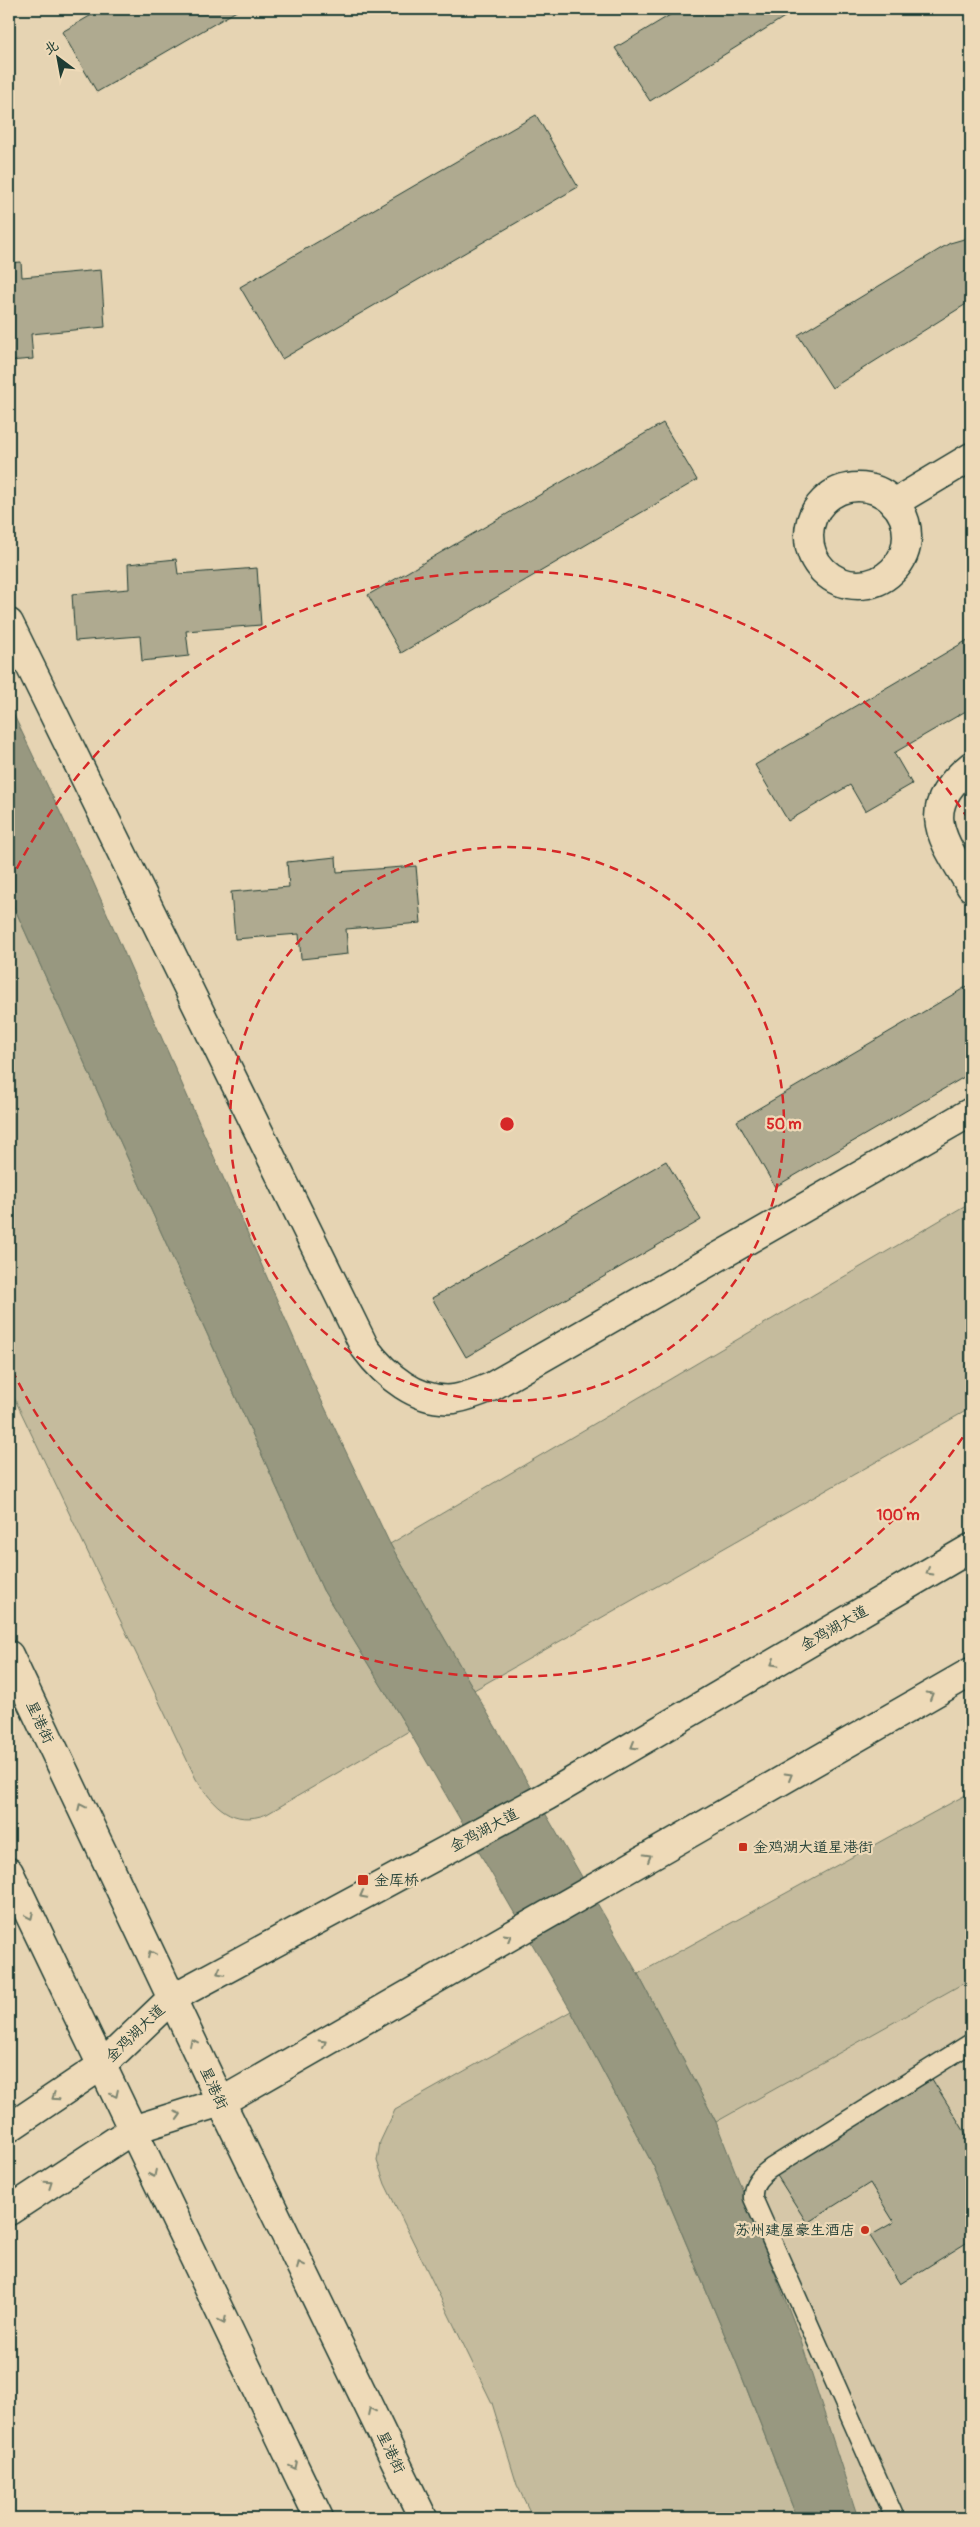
<svg xmlns="http://www.w3.org/2000/svg" width="980" height="2527" viewBox="0 0 980 2527" font-family="Pangolin,'LXGW WenKai TC',sans-serif">
  <style>
    .built { fill: #d6c7a8 }
    .green { fill: #c5bb9d; stroke: #727c68 }
    .water { fill: #989880; stroke: #687462 }
    .building { fill: #afaa90; stroke: #1f3d34 }
    .lines { fill: none; stroke-linecap: round; stroke-linejoin: round }
    .lane-casing { stroke: #1f3d34; stroke-width: 21 }
    .street-casing { stroke: #1f3d34; stroke-width: 31 }
    .primary-casing { stroke: #1f3d34; stroke-width: 31 }
    .lane { stroke: #eedab8; stroke-width: 18 }
    .street { stroke: #eedab8; stroke-width: 28 }
    .primary { stroke: #eedab8; stroke-width: 28 }
    .oneway { stroke: #7c846f }
    .ring { fill: none; stroke: #d62828; stroke-width: 2.5; stroke-dasharray: 9 6 }
    .poi-dot { fill: #c8321e; stroke: #eedab8; stroke-width: 2 }
    .labels { text-anchor: middle; stroke-width: 4.5; stroke-linejoin: round; paint-order: stroke }
    .street-label { font-size: 15px; fill: #1f3d34; stroke: #eedab8 }
    .poi-label { font-size: 15px; fill: #1f3d34; stroke: #eedab8; text-anchor: start }
    .centre { fill: #d62828; stroke: #eedab8; stroke-width: 2.5 }
    .ring-label { font-size: 15px; text-anchor: middle; font-weight: bold; fill: #d62828; stroke: #eedab8; stroke-width: 4.5; stroke-linejoin: round; paint-order: stroke }
  </style>
  <rect width="100%" height="100%" fill="#e6d4b3"/>
  <filter id="ink" filterUnits="userSpaceOnUse"><feTurbulence type="fractalNoise" baseFrequency=".02" numOctaves="2"/><feDisplacementMap in="SourceGraphic" scale="10" xChannelSelector="R" yChannelSelector="G"/><feConvolveMatrix kernelMatrix="1 2 1 2 8 2 1 2 1" color-interpolation-filters="sRGB"/></filter>
  <g filter="url(#ink)">
    <!-- built -->
    <polygon class="built" points="971,1979 971,2518 858,2518 800,2338 716,2122"/>
    <!-- green -->
    <g class="green">
      <path d="M9 896 323 1590 409 1731 267 1814C232 1827 214 1806 196 1779L9 1387Z"/>
      <polygon points="971,1202 971,1408 474,1690 390,1544"/>
      <polygon points="971,1792 971,1979 716,2122 638,1974"/>
      <polygon points="571,2011 654,2167 737,2364 797,2518 533,2518 517,2485 492,2403 385,2184 377,2161 380,2142 395,2110"/>
    </g>
    <!-- water -->
    <polygon class="water" points="9,705 91,877 317,1391 390,1544 638,1974 716,2122 800,2338 858,2518 797,2518 737,2364 654,2167 571,2011 409,1731 323,1590 9,896"/>
    <!-- building -->
    <g class="building">
      <polygon points="102,9 240,9 97,92 62,32"/>
      <polygon points="680,9 801,9 794,11 650,101 615,48"/>
      <polygon points="536,115 578,187 282,359 240,287"/>
      <polygon points="971,237 971,301 832,388 798,335 950,243"/>
      <polygon points="21,262 22,277 101,270 105,327 31,334 33,359 9,361 9,263"/>
      <polygon points="663,423 697,480 401,653 368,595"/>
      <polygon points="176,559 178,574 257,568 261,625 186,631 189,656 142,661 140,636 75,641 72,594 129,589 128,564"/>
      <polygon points="971,638 971,708 894,753 912,784 865,811 850,785 788,821 755,765"/>
      <polygon points="336,857 337,872 416,866 421,923 346,929 348,954 301,959 299,934 235,939 231,892 289,887 287,862"/>
      <polygon points="971,984 971,1073 775,1187 737,1121"/>
      <polygon points="666,1161 701,1220 466,1357 432,1298"/>
      <polygon points="932,2079 971,2142 971,2240 900,2284 870,2236 894,2222 870,2183 807,2223 776,2174"/>
    </g>
    <g class="lines">
      <defs>
        <path id="lane" d="M895 2518 753 2198C752 2183 760 2176 771 2168L971 2043"/>
        <g id="street">
          <circle cx="858" cy="536" r="49"/>
          <polyline points="894,503 971,457"/>
          <path d="M9 623 365 1348C385 1375 417 1403 454 1399 466 1397 479 1392 491 1387L971 1112"/>
          <path d="M971 766C916 809 943 839 971 887"/>
        </g>
        <g id="primary">
          <polyline points="9,1655 221,2102 423,2518"/>
          <polyline points="9,1872 319,2518"/>
          <polyline points="9,2128 101,2066 172,1998 547,1796 971,1548"/>
          <polyline points="9,2211 132,2130 221,2102 971,1672"/>
        </g>
      </defs>
      <!-- lane casing -->
      <use href="#lane" class="lane-casing"/>
      <!-- street casing -->
      <use href="#street" class="street-casing"/>
      <!-- primary casing -->
      <use href="#primary" class="primary-casing"/>
      <!-- lane -->
      <use href="#lane" class="lane"/>
      <!-- street -->
      <use href="#street" class="street"/>
      <!-- primary -->
      <use href="#primary" class="primary"/>
    </g>
    <!-- one-way arrows -->
    <defs><path id="oneway-chevron" d="M-2-3.5L2.5 0L-2 3.5" fill="none" stroke-width="1.6" stroke-linecap="round" stroke-linejoin="round" transform="scale(1.25)"/></defs>
    <g class="oneway">
      <use href="#oneway-chevron" transform="translate(929 1572) rotate(150)"/>
      <use href="#oneway-chevron" transform="translate(774 1663) rotate(150)"/>
      <use href="#oneway-chevron" transform="translate(930 1695) rotate(-30)"/>
      <use href="#oneway-chevron" transform="translate(634 1746) rotate(150)"/>
      <use href="#oneway-chevron" transform="translate(789 1776) rotate(-30)"/>
      <use href="#oneway-chevron" transform="translate(81 1807) rotate(-115)"/>
      <use href="#oneway-chevron" transform="translate(648 1857) rotate(-30)"/>
      <use href="#oneway-chevron" transform="translate(363 1895) rotate(152)"/>
      <use href="#oneway-chevron" transform="translate(30 1916) rotate(65)"/>
      <use href="#oneway-chevron" transform="translate(508 1937) rotate(-30)"/>
      <use href="#oneway-chevron" transform="translate(151 1954) rotate(-115)"/>
      <use href="#oneway-chevron" transform="translate(220 1972) rotate(152)"/>
      <use href="#oneway-chevron" transform="translate(193 2042) rotate(-115)"/>
      <use href="#oneway-chevron" transform="translate(323 2043) rotate(-30)"/>
      <use href="#oneway-chevron" transform="translate(115 2094) rotate(64)"/>
      <use href="#oneway-chevron" transform="translate(55 2097) rotate(146)"/>
      <use href="#oneway-chevron" transform="translate(178 2115) rotate(-17)"/>
      <use href="#oneway-chevron" transform="translate(153 2174) rotate(64)"/>
      <use href="#oneway-chevron" transform="translate(49 2184) rotate(-34)"/>
      <use href="#oneway-chevron" transform="translate(300 2265) rotate(-116)"/>
      <use href="#oneway-chevron" transform="translate(223 2320) rotate(64)"/>
      <use href="#oneway-chevron" transform="translate(371 2411) rotate(-116)"/>
      <use href="#oneway-chevron" transform="translate(294 2466) rotate(64)"/>
    </g>
  </g>
  <!-- distance rings -->
  <g class="ring">
    <circle cx="507" cy="1124" r="277"/>
    <path d="M971 1425A553 553 0 0 1 10 1366M10 882A553 553 0 0 1 971 823"/>
  </g>
  <!-- markers -->
  <g class="poi-dot">
    <rect x="738" y="1842" width="10" height="10" rx="2.5"/>
    <rect x="357" y="1874" width="12" height="12" rx="2.5"/>
    <circle cx="865" cy="2230" r="5"/>
  </g>
  <g class="labels">
    <!-- street labels -->
    <g class="street-label">
      <text transform="translate(834 1628) rotate(-30)" y="5">金鸡湖大道</text>
      <text transform="translate(40 1722) rotate(65)" y="5">星港街</text>
      <text transform="translate(484 1830) rotate(-28)" y="5">金鸡湖大道</text>
      <text transform="translate(135 2033) rotate(-44)" y="5">金鸡湖大道</text>
      <text transform="translate(214 2088) rotate(65)" y="5">星港街</text>
      <text transform="translate(391 2452) rotate(64)" y="5">星港街</text>
    </g>
    <!-- poi labels -->
    <g class="poi-label">
      <text x="753" y="1852">金鸡湖大道星港街</text>
      <text x="374" y="1885">金厍桥</text>
      <text x="855" y="2235" text-anchor="end">苏州建屋豪生酒店</text>
    </g>
  </g>
  <circle cx="507" cy="1124" r="8" class="centre"/>
  <g class="ring-label">
    <text x="784" y="1129">50 m</text>
    <text x="898" y="1520">100 m</text>
  </g>
  <!-- margin -->
  <rect width="980" height="2527" fill="none" stroke="#eedab8" stroke-width="30"/>
  <rect x="15" y="15" width="950" height="2497" fill="none" stroke="#1f3d34" stroke-width="2" filter="url(#ink)"/>
  <!-- north arrow -->
  <g transform="translate(58 58) rotate(328)" stroke="#eedab8" stroke-width="4" paint-order="stroke">
  <path d="M0-4L9 19L0 12L-9 19Z" fill="#1f3d34"/>
  <text y="-8" font-size="14" font-weight="bold" text-anchor="middle" fill="#1f3d34">北</text>
  </g>
</svg>
